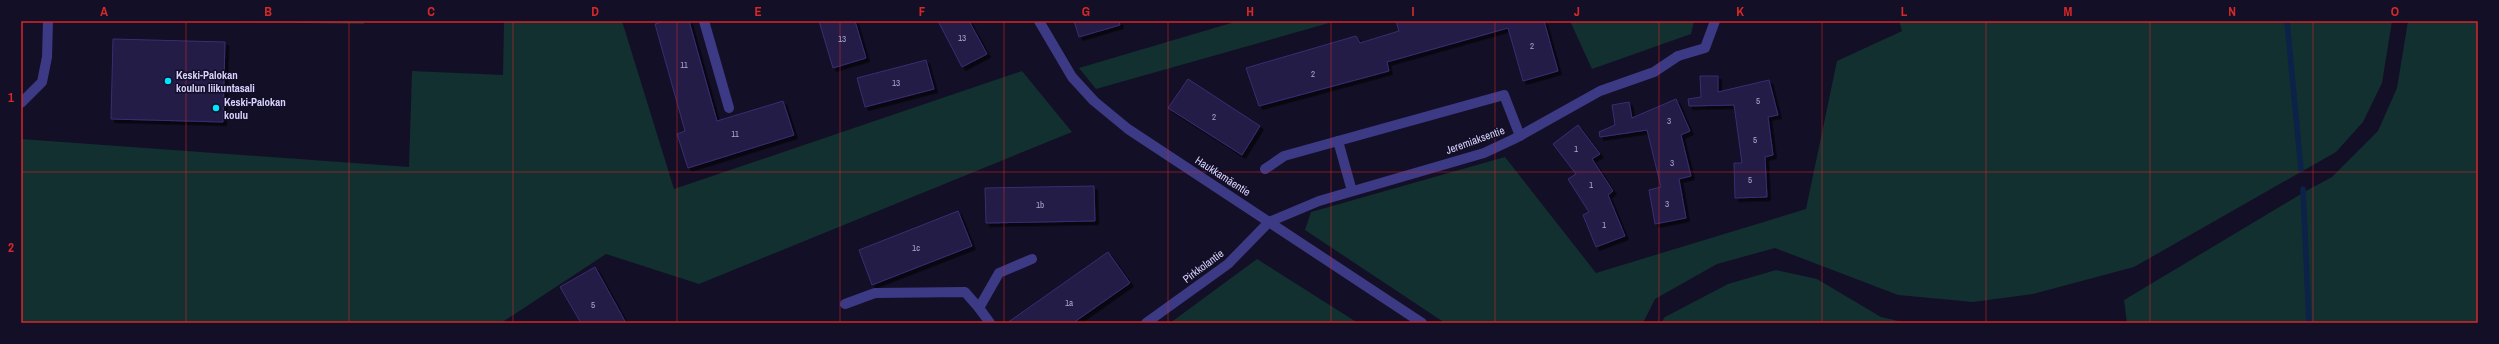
<svg xmlns="http://www.w3.org/2000/svg" width="2499" height="344" viewBox="0 0 2499 344" font-family="'Archivo Narrow',sans-serif">
  <style>
    .green { fill: #12302f }
    .lines { fill: none; stroke-linecap: round; stroke-linejoin: round }
    .stream { stroke: #0c2248; stroke-width: 5.5 }
    .building { fill: #241b47; stroke: #3b2d73; filter: url(#shadow) }
    .service { stroke: #3d3a85; stroke-width: 10 }
    .minor { stroke: #3d3a85; stroke-width: 10 }
    .tertiary { stroke: #3d3a85; stroke-width: 10 }
    .grid { fill: none; stroke: #d62828; stroke-width: 1; stroke-opacity: 0.55 }
    .poi-dot { fill: #00e5ff; stroke: #130f26; stroke-width: 1.5 }
    .labels { text-anchor: middle; stroke-width: 3; stroke-linejoin: round; paint-order: stroke }
    .number-label { font-size: 9px; fill: #aca6d1 }
    .poi-label { font-size: 11px; font-weight: bold; fill: #d9d4ff; stroke: #130f26; text-anchor: start }
    .street-label { font-size: 11px; fill: #d9d4ff; stroke: #130f26 }
    .neatline { fill: none; stroke: #d62828; stroke-width: 1.5 }
    .grid-label { font-size: 13px; text-anchor: middle; font-weight: bold; fill: #d62828 }
  </style>
  <defs>
    <filter id="shadow"><feDropShadow dx="3.5" dy="3.5" stdDeviation="0" flood-color="#0009"/></filter>
  </defs>
  <rect width="100%" height="100%" fill="#130f26"/>
  <!-- green -->
  <g class="green">
    <polygon points="169,21 364,21 364,24"/>
    <polygon points="504,21 622,21 674,189 1022,71 1072,132 699,284 606,254 501,323 21,323 21,139 409,167 412,71 503,75"/>
    <polygon points="1238,21 1336,21 1096,89 1079,68"/>
    <polygon points="1570,21 1694,21 1691,34 1592,69"/>
    <polygon points="1899,21 2392,21 2382,83 2363,122 2336,152 2134,267 2033,294 1973,302 1898,295 1775,248 1717,264 1655,299 1643,323 1445,323 1305,230 1311,212 1505,157 1596,273 1806,209 1837,61 1902,31"/>
    <polygon points="2408,21 2478,21 2478,323 2310,323 2304,192 2332,177 2378,131 2397,88"/>
    <polygon points="2301,194 2307,323 2127,323 2124,300"/>
    <polygon points="1257,259 1358,323 1170,323"/>
    <polygon points="1776,270 1817,279 1881,317 1907,323 1661,323 1665,317 1728,284"/>
  </g>
  <g class="lines">
    <!-- stream -->
    <g class="stream">
      <polyline points="2287,21 2301,170"/>
      <polyline points="2303,189 2309,323"/>
    </g>
  </g>
  <!-- building -->
  <g class="building">
    <polygon points="665,21 689,21 717,121 783,101 794,135 688,168 677,134 685,131 655,24"/>
    <polygon points="819,21 855,21 866,58 833,68"/>
    <polygon points="938,21 969,21 987,54 962,67"/>
    <polygon points="1074,21 1119,21 1120,25 1079,37"/>
    <polygon points="1396,21 1544,21 1558,71 1523,81 1508,28 1387,62 1389,71 1259,106 1246,68 1356,36 1360,43 1399,31"/>
    <polygon points="113,39 225,42 223,122 111,119"/>
    <polygon points="926,60 934,89 865,107 857,78"/>
    <polygon points="1700,76 1718,76 1718,92 1769,80 1778,115 1768,117 1773,155 1765,157 1767,197 1735,198 1734,163 1742,163 1734,105 1689,106 1688,99 1701,97"/>
    <polygon points="1188,79 1260,126 1242,155 1168,108"/>
    <polygon points="1676,99 1690,131 1681,135 1691,176 1679,179 1686,218 1655,224 1649,190 1661,187 1647,130 1600,137 1599,132 1615,125 1612,105 1629,102 1632,118"/>
    <polygon points="1578,125 1600,154 1592,159 1613,191 1608,195 1625,236 1596,247 1583,215 1589,212 1568,179 1576,174 1553,144"/>
    <polygon points="1094,186 1095,221 986,223 985,188"/>
    <polygon points="958,211 972,246 872,285 859,250"/>
    <polygon points="1108,252 1130,283 1073,323 1007,323"/>
    <polygon points="595,267 626,323 581,323 560,287"/>
  </g>
  <g class="lines">
    <!-- service -->
    <g class="service">
      <polyline points="704,21 729,108"/>
      <polyline points="1678,56 1705,48 1715,21"/>
      <polyline points="21,103 42,82 47,57 48,21"/>
      <polyline points="1338,141 1352,191"/>
      <polyline points="1265,169 1284,156 1504,95 1520,136"/>
      <polyline points="845,304 875,293 965,292 979,308"/>
      <polyline points="990,323 979,308 999,273 1032,259"/>
    </g>
    <!-- minor -->
    <polyline class="minor" points="1146,323 1228,264 1269,222 1319,201 1484,153 1516,138 1600,91 1654,72 1678,56"/>
    <!-- tertiary -->
    <polyline class="tertiary" points="1039,21 1072,77 1094,101 1128,129 1422,323"/>
  </g>
  <!-- grid -->
  <path class="grid" d="M186 21V323M349 21V323M513 21V323M677 21V323M840 21V323M1004 21V323M1168 21V323M1331 21V323M1495 21V323M1659 21V323M1822 21V323M1986 21V323M2150 21V323M2313 21V323M21 172H2478"/>
  <!-- markers -->
  <g class="poi-dot">
    <circle cx="168" cy="81" r="4"/>
    <circle cx="216" cy="108" r="4"/>
  </g>
  <g class="labels">
    <!-- number labels -->
    <g class="number-label">
      <text x="962" y="41">13</text>
      <text x="842" y="42">13</text>
      <text x="1532" y="49">2</text>
      <text x="684" y="68">11</text>
      <text x="1313" y="77">2</text>
      <text x="896" y="86">13</text>
      <text x="1758" y="104">5</text>
      <text x="1214" y="120">2</text>
      <text x="1669" y="124">3</text>
      <text x="735" y="137">11</text>
      <text x="1755" y="143">5</text>
      <text x="1576" y="152">1</text>
      <text x="1672" y="166">3</text>
      <text x="1750" y="183">5</text>
      <text x="1591" y="188">1</text>
      <text x="1667" y="207">3</text>
      <text x="1040" y="208">1b</text>
      <text x="1604" y="228">1</text>
      <text x="916" y="251">1c</text>
      <text x="1069" y="306">1a</text>
      <text x="593" y="308">5</text>
    </g>
    <!-- poi labels -->
    <g class="poi-label">
      <text x="176" y="79">Keski-Palokan<tspan x="176" dy="13">koulun liikuntasali</tspan></text>
      <text x="224" y="106">Keski-Palokan<tspan x="224" dy="13">koulu</tspan></text>
    </g>
    <!-- street labels -->
    <g class="street-label">
      <text transform="translate(1475 140) rotate(-20)" y="4">Jeremiaksentie</text>
      <text transform="translate(1223 176) rotate(33)" y="4">Haukkamäentie</text>
      <text transform="translate(1203 266) rotate(-37)" y="4">Pirkkolantie</text>
    </g>
  </g>
  <!-- border -->
  <rect width="2499" height="344" fill="none" stroke="#130f26" stroke-width="44"/>
  <rect x="22" y="22" width="2455" height="300" class="neatline"/>
  <g class="grid-label">
    <text x="104" y="16">A</text>
    <text x="268" y="16">B</text>
    <text x="431" y="16">C</text>
    <text x="595" y="16">D</text>
    <text x="758" y="16">E</text>
    <text x="922" y="16">F</text>
    <text x="1086" y="16">G</text>
    <text x="1250" y="16">H</text>
    <text x="1413" y="16">I</text>
    <text x="1577" y="16">J</text>
    <text x="1740" y="16">K</text>
    <text x="1904" y="16">L</text>
    <text x="2068" y="16">M</text>
    <text x="2232" y="16">N</text>
    <text x="2395" y="16">O</text>
    <text x="11" y="102">1</text>
    <text x="11" y="252">2</text>
  </g>
</svg>
